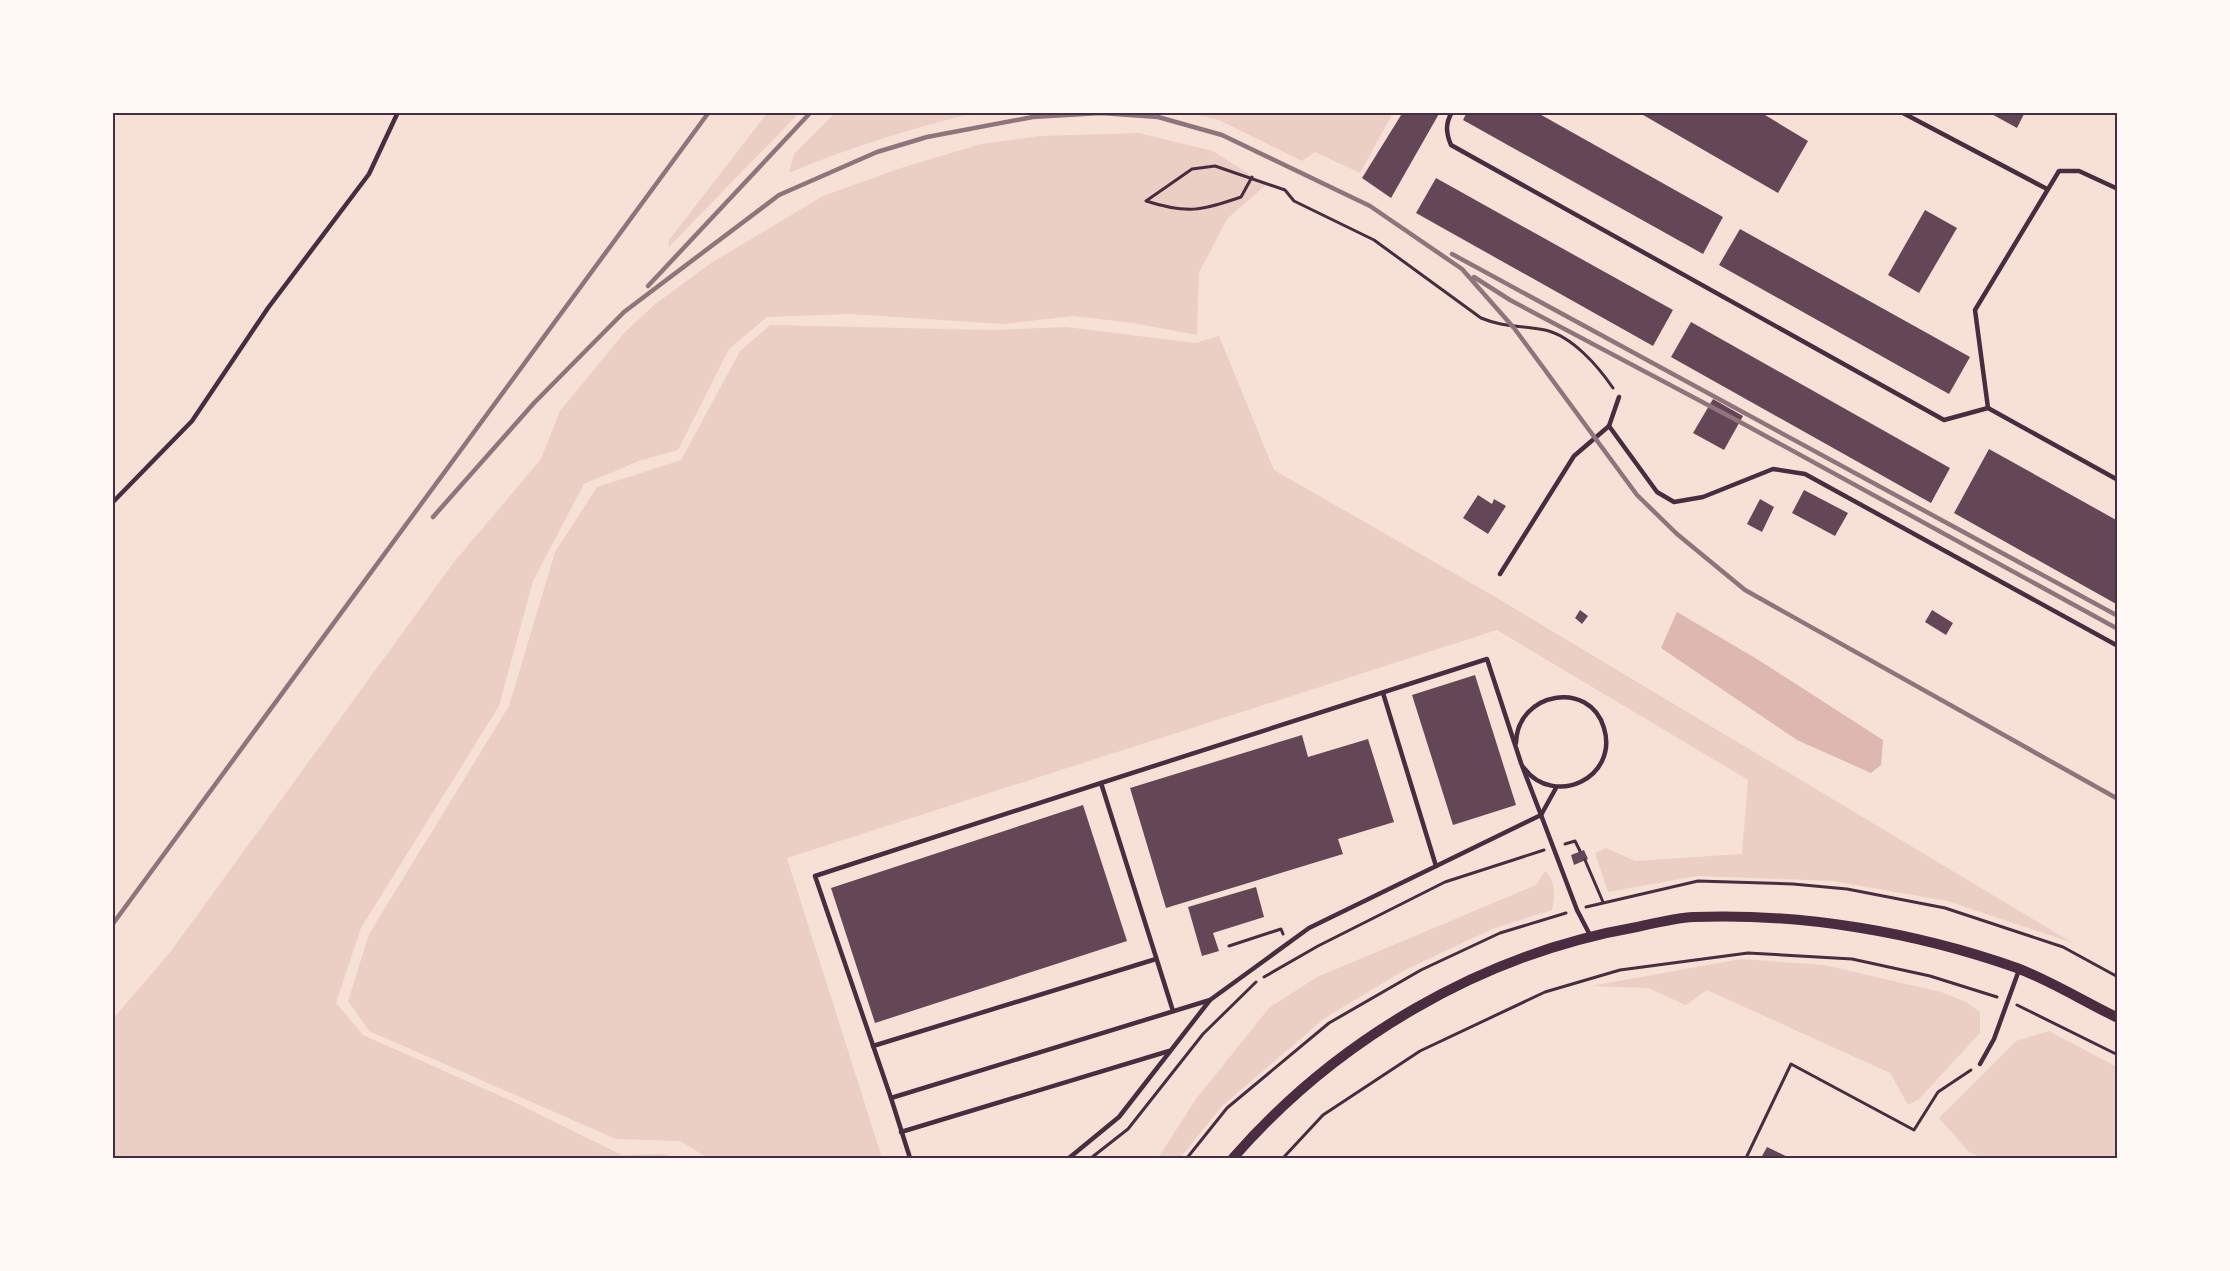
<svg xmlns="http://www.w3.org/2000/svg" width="2230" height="1271" viewBox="0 0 2230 1271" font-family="Raleway,sans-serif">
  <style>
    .green { fill: #ebcfc5 }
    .water { fill: #dcb8b0 }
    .building { fill: #644757 }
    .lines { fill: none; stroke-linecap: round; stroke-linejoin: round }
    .path { stroke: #4a2c40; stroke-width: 3 }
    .service { stroke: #4a2c40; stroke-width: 4.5 }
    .tertiary { stroke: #4a2c40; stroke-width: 10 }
    .rail { stroke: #8f747c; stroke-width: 4.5 }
    .neatline { fill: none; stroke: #4a2c40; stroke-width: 2 }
  </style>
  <rect width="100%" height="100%" fill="#f7e1d7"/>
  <!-- green -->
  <g class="green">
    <polygon points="768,112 799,113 668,248 669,240"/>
    <path d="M836 112H975V113C912 128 850 147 789 173L794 154Z"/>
    <polygon points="1189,113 1393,113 1360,173 1315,152 1302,161 1219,120"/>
    <polygon points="1139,133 1213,151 1266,185 1227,219 1199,273 1197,335 1133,323 1073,316 1003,324 850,314 767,317 729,349 678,450 639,461 584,484 533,581 499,706 361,928 336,1003 363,1035 516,1103 622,1155 663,1154 675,1158 113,1158 113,1019 171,951 454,562 541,459 560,411 624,333 654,305 711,263 823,196 901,168 981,144 1041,136"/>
    <polygon points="770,325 993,330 1067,327 1195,343 1219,336 1274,470 1492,595 2073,943 1947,901 1833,881 1697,876 1608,892 1595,853 1606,848 1635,861 1742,854 1748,780 1497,630 787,858 882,1158 708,1158 680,1141 616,1139 369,1031 348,1001 369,934 509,706 555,552 597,487 681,460 740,351"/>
    <path d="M1545 871C1556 883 1555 895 1552 910L1492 929 1403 971 1325 1018 1222 1106 1180 1158H1158L1196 1099 1269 1008 1317 977 1536 885Z"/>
    <polygon points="1741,959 1824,965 1941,992 1966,1002 1980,1012 1980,1033 1919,1099 1908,1105 1890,1073 1707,990 1686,1005 1648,988 1591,986"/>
    <polygon points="2049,1031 2117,1067 2117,1158 1983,1158 1969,1152 1939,1118 2016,1041"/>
  </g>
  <!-- water -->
  <polygon class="water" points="1677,612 1757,659 1883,740 1881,765 1871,773 1797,740 1661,648"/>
  <!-- building -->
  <g class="building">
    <polygon points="1403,112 1440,112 1391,198 1362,178"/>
    <polygon points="1467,112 1536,112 1723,217 1703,254 1463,120"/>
    <polygon points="1638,112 1760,112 1808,141 1778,193"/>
    <polygon points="1988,112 2025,112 2017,128"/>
    <polygon points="1436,178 1673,310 1653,346 1416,213"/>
    <polygon points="1925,210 1957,228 1919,293 1888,275"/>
    <polygon points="1740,229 1970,357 1949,394 1719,265"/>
    <polygon points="1691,322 1950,468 1931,503 1671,357"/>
    <polygon points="1713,399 1743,416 1724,450 1693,433"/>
    <polygon points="1989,449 2118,521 2118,605 1954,513"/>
    <polygon points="1804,490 1848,513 1835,536 1792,513"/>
    <polygon points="1478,495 1492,504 1494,499 1506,506 1488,534 1463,518"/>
    <polygon points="1760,499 1774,507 1762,532 1747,524"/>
    <polygon points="1580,610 1588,616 1582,624 1575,618"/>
    <polygon points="1932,610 1953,623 1946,635 1925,622"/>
    <polygon points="1475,675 1516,805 1453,825 1412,695"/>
    <polygon points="1302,735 1308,757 1368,739 1394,822 1338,839 1343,854 1166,908 1130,788"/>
    <polygon points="1083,805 1127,941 875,1023 831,888"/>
    <polygon points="1584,850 1588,859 1574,865 1571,855"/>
    <polygon points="1256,887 1264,917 1213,933 1219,951 1202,956 1188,907"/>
    <polygon points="1767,1147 1790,1158 1761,1158"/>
  </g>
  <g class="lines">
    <!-- path -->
    <g class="path">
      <path d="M1252 177 1241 197C1201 211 1187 214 1146 201L1192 169 1215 166 1285 190 1294 201 1374 240 1481 318C1505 328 1521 325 1545 330 1572 336 1598 366 1613 388"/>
      <polyline points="1565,844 1575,841 1580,851"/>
      <polyline points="1585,860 1603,902"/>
      <polyline points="1586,907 1698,881 1793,884 1847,889 1945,908 2063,947 2118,977"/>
      <polyline points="1229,946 1281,929 1283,934"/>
      <polyline points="1264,977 1318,946 1445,882 1544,850"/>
      <polyline points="2017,1005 2118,1055"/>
      <polyline points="1091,1158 1128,1129 1203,1034 1256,982"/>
      <polyline points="1187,1158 1227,1108 1329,1023 1421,970 1500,933 1566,913"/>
      <polyline points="1283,1158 1323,1115 1420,1051 1545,992 1620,970 1748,953 1852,959 1930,976 1997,997"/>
      <polyline points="1746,1158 1791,1064 1914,1130 1938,1092 1971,1070"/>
    </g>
    <!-- service -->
    <g class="service">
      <path d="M1452 112C1445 124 1446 133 1451 145L1944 420 1988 408 2118 480"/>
      <polyline points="1901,112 2047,189"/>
      <polyline points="1988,408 1975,310 2059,171 2079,171 2118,189"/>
      <polyline points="1609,426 1619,397"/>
      <polyline points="112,503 192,421 268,308 369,174 398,112"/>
      <polyline points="1500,574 1574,456 1609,426 1657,492 1674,502 1703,497 1773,469 1805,474 2118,646"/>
      <polyline points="1383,693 1436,866"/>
      <path d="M1516 743C1517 692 1590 679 1604 728 1619 778 1554 808 1524 768"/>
      <polyline points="1541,815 1556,788"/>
      <polyline points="1173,1011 1101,783 1487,659 1521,763 1541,815"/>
      <polyline points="873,1046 1156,959"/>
      <polyline points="1980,1064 1994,1039 2019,970"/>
      <polyline points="891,1098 815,876 1101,783"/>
      <polyline points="901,1132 1169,1051"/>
      <polyline points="910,1158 891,1098 1210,1000"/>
      <polyline points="1069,1158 1119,1117 1210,1000 1309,928 1541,815 1577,910 1590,935"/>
    </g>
    <!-- tertiary -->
    <path class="tertiary" d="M1233 1158C1336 1040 1481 954 1637 927 1655 923 1675 918 1694 917 1803 913 1915 932 2017 968 2051 981 2085 1002 2118 1018"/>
    <!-- rail -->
    <g class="rail">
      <polyline points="1452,254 2118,616"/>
      <polyline points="1474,277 1510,300 1740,422 2118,629"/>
      <polyline points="648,286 811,112"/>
      <polyline points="433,517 534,403 624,312 779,195 877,152 927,137 1033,117 1101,113 1158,117 1222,135 1370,206 1462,269 1514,328 1637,495 1677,534 1745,590 2118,799"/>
      <polyline points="112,925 709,112"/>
    </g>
  </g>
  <!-- border -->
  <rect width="2230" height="1271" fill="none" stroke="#fffaf5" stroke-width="228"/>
  <rect x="114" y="114" width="2002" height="1043" class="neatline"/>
</svg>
